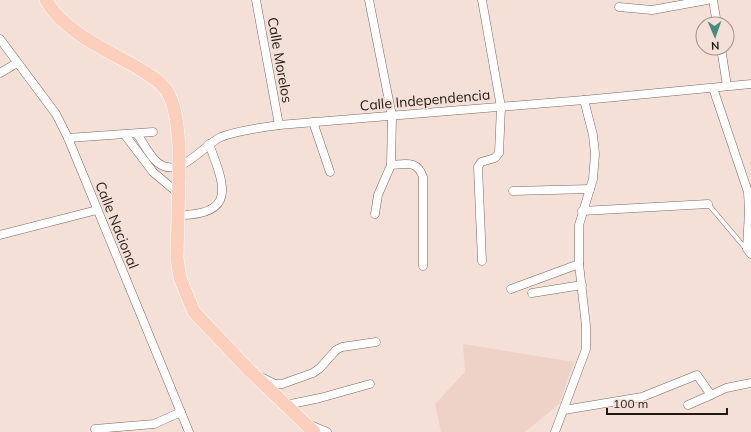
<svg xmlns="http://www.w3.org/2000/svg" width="751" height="432" viewBox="0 0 751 432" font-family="Mulish,sans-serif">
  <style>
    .built { fill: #eed2c7 }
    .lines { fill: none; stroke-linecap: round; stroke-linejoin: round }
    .lane-casing { stroke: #7a6961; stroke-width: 5 }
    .street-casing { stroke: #7a6961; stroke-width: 9 }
    .primary-casing { stroke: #fff; stroke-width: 14 }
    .lane { stroke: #fff; stroke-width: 4 }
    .street { stroke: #fff; stroke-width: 8 }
    .primary { stroke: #fccfbc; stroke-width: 13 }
    .primary-bridge-casing { stroke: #fff; stroke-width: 14; stroke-linecap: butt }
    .primary-bridge { stroke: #fccfbc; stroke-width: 13 }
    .labels { text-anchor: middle; stroke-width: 4; stroke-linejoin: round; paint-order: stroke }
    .street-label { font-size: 14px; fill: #201916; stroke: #f4e0d7 }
  </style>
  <rect width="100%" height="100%" fill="#f4e0d7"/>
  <!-- built -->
  <polygon class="built" points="463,344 574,362 559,404 525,432 441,432 435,404 465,372"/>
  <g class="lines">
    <defs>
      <polyline id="lane" points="708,204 746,249"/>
      <g id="street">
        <polyline points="256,0 279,125"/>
        <polyline points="369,0 392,116 391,165 378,195 375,214"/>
        <polyline points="713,0 717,24"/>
        <polyline points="619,7 652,10 707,0"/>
        <polyline points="0,39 56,114 68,138 189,432"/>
        <polyline points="721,48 727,86"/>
        <polyline points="0,73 17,63"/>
        <polyline points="713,88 748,192 749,211 747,249 751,254"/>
        <polyline points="313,122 330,172"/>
        <path d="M137 134C143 142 149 155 157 162 179 181 203 145 221 137 239 130 260 128 279 125L584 100 751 84"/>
        <polyline points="125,135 153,172 179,194"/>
        <polyline points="68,138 153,132"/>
        <path d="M391 165C406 164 417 160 423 177V266"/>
        <polyline points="513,191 590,189"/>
        <polyline points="582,211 708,204"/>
        <path d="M179 215C238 215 224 184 209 144"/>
        <polyline points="0,235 97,210"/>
        <polyline points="482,261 478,167 481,162 495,158 499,153 501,107 482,0"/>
        <polyline points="511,289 579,264"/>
        <polyline points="532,293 582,285"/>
        <polyline points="263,378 275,384 282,384 313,373 320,368 336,350 342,347 376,342"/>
        <polyline points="286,405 320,398 370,384"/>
        <polyline points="688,405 711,395"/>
        <polyline points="564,410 642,397 697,375 711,395 726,388 751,383"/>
        <polyline points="310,425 327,432"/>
        <polyline points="95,429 154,424 181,412"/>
        <polyline points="555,432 586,349 586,326 579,264 579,225 593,179 595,154 593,135 584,100"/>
      </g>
      <g id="primary">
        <path d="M46 0C62 30 104 49 133 65 144 72 159 79 167 91 176 106 177 126 179 144"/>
        <polyline points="179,176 177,258 180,278 194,312 249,370 314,432"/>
      </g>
    </defs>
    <!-- lane casing -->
    <use href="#lane" class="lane-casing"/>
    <!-- street casing -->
    <use href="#street" class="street-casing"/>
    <!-- primary casing -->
    <use href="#primary" class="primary-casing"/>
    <!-- lane -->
    <use href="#lane" class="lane"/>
    <!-- street -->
    <use href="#street" class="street"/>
    <!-- primary -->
    <use href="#primary" class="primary"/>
    <defs>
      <polyline id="primary-bridge" points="179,144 179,176"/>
    </defs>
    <!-- primary-bridge casing -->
    <use href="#primary-bridge" class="primary-bridge-casing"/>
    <!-- primary-bridge -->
    <use href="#primary-bridge" class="primary-bridge"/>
  </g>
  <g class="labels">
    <!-- street labels -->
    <g class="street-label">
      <text transform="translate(280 60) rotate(80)" y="5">Calle Morelos</text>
      <text transform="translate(425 100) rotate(-5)" y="5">Calle Independencia</text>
      <text transform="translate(117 225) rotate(68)" y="5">Calle Nacional</text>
    </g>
  </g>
  <!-- north arrow -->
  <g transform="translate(715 36) rotate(178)"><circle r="19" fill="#f4e0d7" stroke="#9f908a"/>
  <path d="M0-3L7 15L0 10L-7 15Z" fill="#488b7f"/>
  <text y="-6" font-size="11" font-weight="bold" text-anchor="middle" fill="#201916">N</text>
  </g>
  <!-- scale -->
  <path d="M607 408v6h120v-6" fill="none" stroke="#201916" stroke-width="2"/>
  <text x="613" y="408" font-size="12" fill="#201916" stroke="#f4e0d7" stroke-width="3" paint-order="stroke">100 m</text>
</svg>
